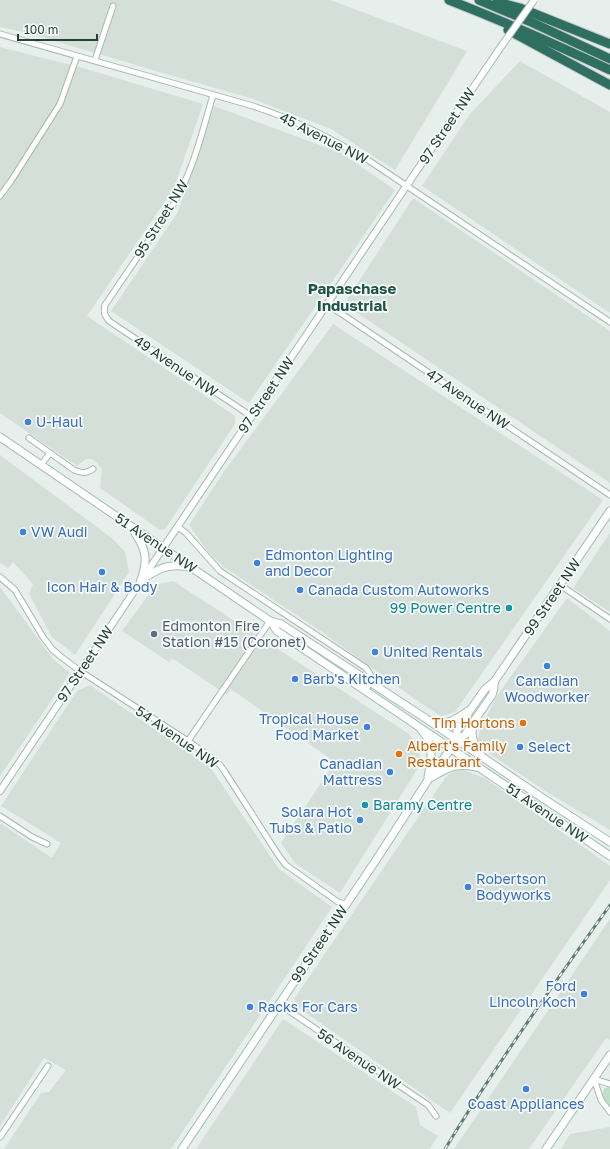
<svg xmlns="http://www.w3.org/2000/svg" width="610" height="1149" viewBox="0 0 610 1149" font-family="'Golos Text',sans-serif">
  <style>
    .built { fill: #d4dfda }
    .green { fill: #bfe0c8 }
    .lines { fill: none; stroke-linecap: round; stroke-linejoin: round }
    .minor-casing { stroke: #a8b8b2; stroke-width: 7 }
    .tertiary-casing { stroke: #a8b8b2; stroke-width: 8 }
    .secondary-casing { stroke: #a4bbb3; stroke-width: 9 }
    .motorway-casing { stroke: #c2cac8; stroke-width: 11 }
    .minor { stroke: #fff; stroke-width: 5 }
    .tertiary { stroke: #fff; stroke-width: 6 }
    .secondary { stroke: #fff; stroke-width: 7 }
    .motorway { stroke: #2f6f62; stroke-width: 9 }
    .rail-casing { stroke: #5f7d75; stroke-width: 3 }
    .rail { stroke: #f7fbf9; stroke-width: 1.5; stroke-dasharray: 4.5; stroke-linecap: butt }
    .tertiary-bridge-casing { stroke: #a8b8b2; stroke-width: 8; stroke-linecap: butt }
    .tertiary-bridge { stroke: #fff; stroke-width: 6 }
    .shop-dot { fill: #3f7fe0; stroke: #f7fbf9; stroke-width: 1.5 }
    .culture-dot { fill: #0f9aa8; stroke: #f7fbf9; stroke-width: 1.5 }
    .service-dot { fill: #5c6f8a; stroke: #f7fbf9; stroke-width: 1.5 }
    .food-dot { fill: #e8710a; stroke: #f7fbf9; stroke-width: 1.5 }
    .labels { text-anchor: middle; stroke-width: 3.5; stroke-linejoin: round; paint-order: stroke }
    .street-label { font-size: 14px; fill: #24423a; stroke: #f7fbf9 }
    .shop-label { font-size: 14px; fill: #366cbe; stroke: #f7fbf9; text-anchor: start }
    .culture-label { font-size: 14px; fill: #0d838f; stroke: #f7fbf9; text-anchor: end }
    .service-label { font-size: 14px; fill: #4e5e75; stroke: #f7fbf9; text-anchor: start }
    .food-label { font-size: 14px; fill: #c56008; stroke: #f7fbf9; text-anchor: end }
    .neighbourhood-label { font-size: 15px; font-weight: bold; fill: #1f5548; stroke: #f7fbf9 }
  </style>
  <rect width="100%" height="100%" fill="#e6efeb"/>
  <!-- built -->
  <g class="built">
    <polygon points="0,0 330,0 467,51 395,170 331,129 250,98 166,74 28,33 0,27"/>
    <polygon points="0,47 83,68 203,104 174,188 87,316 235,416 235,424 165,529 160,530 100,488 102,469 95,461 91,459 86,459 77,466 0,413"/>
    <polygon points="520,61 610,112 610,313 422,186 470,114"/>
    <polygon points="214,106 341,153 395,190 249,403 111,311 178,212"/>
    <polygon points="413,198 610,331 610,483 344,304"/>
    <polygon points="333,324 603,500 455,712 441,716 419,702 322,632 224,567 209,553 189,525 223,473"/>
    <polygon points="0,455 113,539 125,552 129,572 75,655 52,637 29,594 33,584 13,562 8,568 0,563"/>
    <polygon points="610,533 610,612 573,588"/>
    <polygon points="173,581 409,734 420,750 418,768 340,893 296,864 281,843 335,762 231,689 227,695 172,658 169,662 122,631 152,590 159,584"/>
    <polygon points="0,587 53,659 70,673 0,776"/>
    <polygon points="567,598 610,631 610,830 547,792 484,750 478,739 480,729 497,696"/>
    <polygon points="90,685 210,767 279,869 332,907 171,1149 4,1149 41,1093 49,1092 66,1070 44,1058 0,1126 0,823 52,858 61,843 1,806 77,691"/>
    <polygon points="463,770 485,778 610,866 610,880 450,1113 299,1008 294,999 445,778 452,772"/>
    <polygon points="610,919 610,1040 606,1038 529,1149 454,1149"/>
    <polygon points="283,1019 416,1107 420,1125 438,1136 430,1149 196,1149"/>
    <polygon points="610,1127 610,1149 561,1149 570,1134"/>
  </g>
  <!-- green -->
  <polygon class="green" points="610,1086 610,1108 606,1103 602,1095 604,1089"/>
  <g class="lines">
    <defs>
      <g id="minor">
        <path d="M0 34 253 106C293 119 331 138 368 160L610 322"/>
        <polyline points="95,60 113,6"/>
        <path d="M213 95C202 133 193 171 173 205L105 305C103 312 105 316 109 321L251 416"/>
        <polyline points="0,196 11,181 60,104 77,56"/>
        <polyline points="327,304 610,495"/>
        <path d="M29 438 74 470C82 473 86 474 93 469"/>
        <polyline points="41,465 50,453"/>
        <path d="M178 527 186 533 220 571 366 668C374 678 372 681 365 690"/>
        <polyline points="0,577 15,590 43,637 52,649 60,656 80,671 188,741 209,756 220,765 225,772 279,856 286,865 296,872 338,902 345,904"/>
        <polyline points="560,585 610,619"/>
        <polyline points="188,741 270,621"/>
        <polyline points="0,816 32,837 47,844"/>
        <polyline points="279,1004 428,1105 436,1116"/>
        <polyline points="594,1079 601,1100 610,1112"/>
        <polyline points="594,1079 610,1084"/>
        <polyline points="0,1137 48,1066"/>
      </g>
      <polyline id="tertiary" points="0,791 407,185 498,51"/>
      <g id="secondary">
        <polyline points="0,437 270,621 281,624 428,720 541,797 610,842"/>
        <path d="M132 528C138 538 146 549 145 561 145 568 143 574 141 580"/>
        <path d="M141 580C158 569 167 563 189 567"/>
        <polyline points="270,621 277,631 610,856"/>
        <path d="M432 721C448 726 455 720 468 711"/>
        <path d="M473 726C470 736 474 744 480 753"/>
        <path d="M422 731C435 745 431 760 428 777"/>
        <polyline points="457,740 457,731 464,719 485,689 494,682 610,511"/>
        <path d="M432 777C449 767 455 763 476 767"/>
        <polyline points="182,1149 376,860 428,780 457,740 465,735 476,718 492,695 494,688 494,682"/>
        <polyline points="546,1149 610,1055"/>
      </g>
      <g id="motorway">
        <path d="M449 0C503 21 557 45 610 70"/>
        <polyline points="479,0 529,21 610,59"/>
        <polyline points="497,2 520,8 610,44"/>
        <polyline points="508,30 610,85"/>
      </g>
    </defs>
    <!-- minor casing -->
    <use href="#minor" class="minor-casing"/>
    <!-- tertiary casing -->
    <use href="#tertiary" class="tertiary-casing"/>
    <!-- secondary casing -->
    <use href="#secondary" class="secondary-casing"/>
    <!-- motorway casing -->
    <use href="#motorway" class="motorway-casing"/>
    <!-- minor -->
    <use href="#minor" class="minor"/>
    <!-- tertiary -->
    <use href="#tertiary" class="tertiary"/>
    <!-- secondary -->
    <use href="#secondary" class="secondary"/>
    <!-- motorway -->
    <use href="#motorway" class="motorway"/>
    <defs>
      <path id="rail" d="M445 1149C496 1065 553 985 610 905"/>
    </defs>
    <!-- rail casing -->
    <use href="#rail" class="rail-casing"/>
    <!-- rail -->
    <use href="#rail" class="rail"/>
    <defs>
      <polyline id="tertiary-bridge" points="498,51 534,0"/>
    </defs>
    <!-- tertiary-bridge casing -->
    <use href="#tertiary-bridge" class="tertiary-bridge-casing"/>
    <!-- tertiary-bridge -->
    <use href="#tertiary-bridge" class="tertiary-bridge"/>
  </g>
  <!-- markers -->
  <g class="shop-dot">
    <circle cx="28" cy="422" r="4"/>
    <circle cx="23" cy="532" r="4"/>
    <circle cx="257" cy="563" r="4"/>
    <circle cx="102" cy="572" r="4"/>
    <circle cx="300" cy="590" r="4"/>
    <circle cx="375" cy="652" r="4"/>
    <circle cx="547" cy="666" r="4"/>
    <circle cx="295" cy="679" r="4"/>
    <circle cx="367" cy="727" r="4"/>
    <circle cx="520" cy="747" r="4"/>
    <circle cx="390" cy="772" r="4"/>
    <circle cx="360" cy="820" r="4"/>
    <circle cx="468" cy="887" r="4"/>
    <circle cx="584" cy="994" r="4"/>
    <circle cx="250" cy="1007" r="4"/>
    <circle cx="526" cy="1089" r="4"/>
  </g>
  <g class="culture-dot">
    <circle cx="509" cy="608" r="4"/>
    <circle cx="365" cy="805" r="4"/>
  </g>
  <circle class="service-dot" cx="154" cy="634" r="4"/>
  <g class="food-dot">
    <circle cx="523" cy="723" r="4"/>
    <circle cx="399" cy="754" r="4"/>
  </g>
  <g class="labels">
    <!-- street labels -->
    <g class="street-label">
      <text transform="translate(447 126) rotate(-56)" y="5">97 Street NW</text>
      <text transform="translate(324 138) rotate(27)" y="5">45 Avenue NW</text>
      <text transform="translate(161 219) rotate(-58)" y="5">95 Street NW</text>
      <text transform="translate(176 366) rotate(34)" y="5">49 Avenue NW</text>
      <text transform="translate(266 395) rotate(-56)" y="5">97 Street NW</text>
      <text transform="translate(468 399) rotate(34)" y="5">47 Avenue NW</text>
      <text transform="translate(156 543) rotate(34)" y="5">51 Avenue NW</text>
      <text transform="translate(552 597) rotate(-56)" y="5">99 Street NW</text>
      <text transform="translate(85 664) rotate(-56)" y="5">97 Street NW</text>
      <text transform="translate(177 737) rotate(35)" y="5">54 Avenue NW</text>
      <text transform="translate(547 813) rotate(34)" y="5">51 Avenue NW</text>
      <text transform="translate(319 944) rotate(-56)" y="5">99 Street NW</text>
      <text transform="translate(359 1059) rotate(34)" y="5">56 Avenue NW</text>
    </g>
    <!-- shop labels -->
    <g class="shop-label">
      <text x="36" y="427">U-Haul</text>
      <text x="31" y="537">VW Audi</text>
      <text x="265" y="560">Edmonton Lighting<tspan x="265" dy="16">and Decor</tspan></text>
      <text x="102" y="592" text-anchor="middle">Icon Hair &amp; Body</text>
      <text x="308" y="595">Canada Custom Autoworks</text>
      <text x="383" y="657">United Rentals</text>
      <text x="303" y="684">Barb's Kitchen</text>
      <text x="547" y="686" text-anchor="middle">Canadian<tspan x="547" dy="16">Woodworker</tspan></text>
      <text x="359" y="724" text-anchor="end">Tropical House<tspan x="359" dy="16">Food Market</tspan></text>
      <text x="528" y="752">Select</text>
      <text x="382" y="769" text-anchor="end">Canadian<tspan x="382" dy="16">Mattress</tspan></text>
      <text x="352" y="817" text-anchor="end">Solara Hot<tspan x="352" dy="16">Tubs &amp; Patio</tspan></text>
      <text x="476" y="884">Robertson<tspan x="476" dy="16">Bodyworks</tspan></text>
      <text x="576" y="991" text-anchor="end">Ford<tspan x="576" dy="16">Lincoln Koch</tspan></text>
      <text x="258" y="1012">Racks For Cars</text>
      <text x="526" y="1109" text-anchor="middle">Coast Appliances</text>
    </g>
    <!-- culture labels -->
    <g class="culture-label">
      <text x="501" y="613">99 Power Centre</text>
      <text x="373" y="810" text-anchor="start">Baramy Centre</text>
    </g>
    <!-- service labels -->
    <g class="service-label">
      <text x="162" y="631">Edmonton Fire<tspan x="162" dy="16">Station #15 (Coronet)</tspan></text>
    </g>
    <!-- food labels -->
    <g class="food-label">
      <text x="515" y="728">Tim Hortons</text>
      <text x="407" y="751" text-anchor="start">Albert's Family<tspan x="407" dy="16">Restaurant</tspan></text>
    </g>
    <!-- neighbourhood labels -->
    <g class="neighbourhood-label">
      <text x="352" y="294">Papaschase<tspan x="352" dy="17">Industrial</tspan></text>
    </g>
  </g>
  <!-- scale -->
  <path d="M18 34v6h79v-6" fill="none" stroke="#24423a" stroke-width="2"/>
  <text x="24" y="34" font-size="12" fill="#24423a" stroke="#f7fbf9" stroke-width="3" paint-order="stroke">100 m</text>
</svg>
